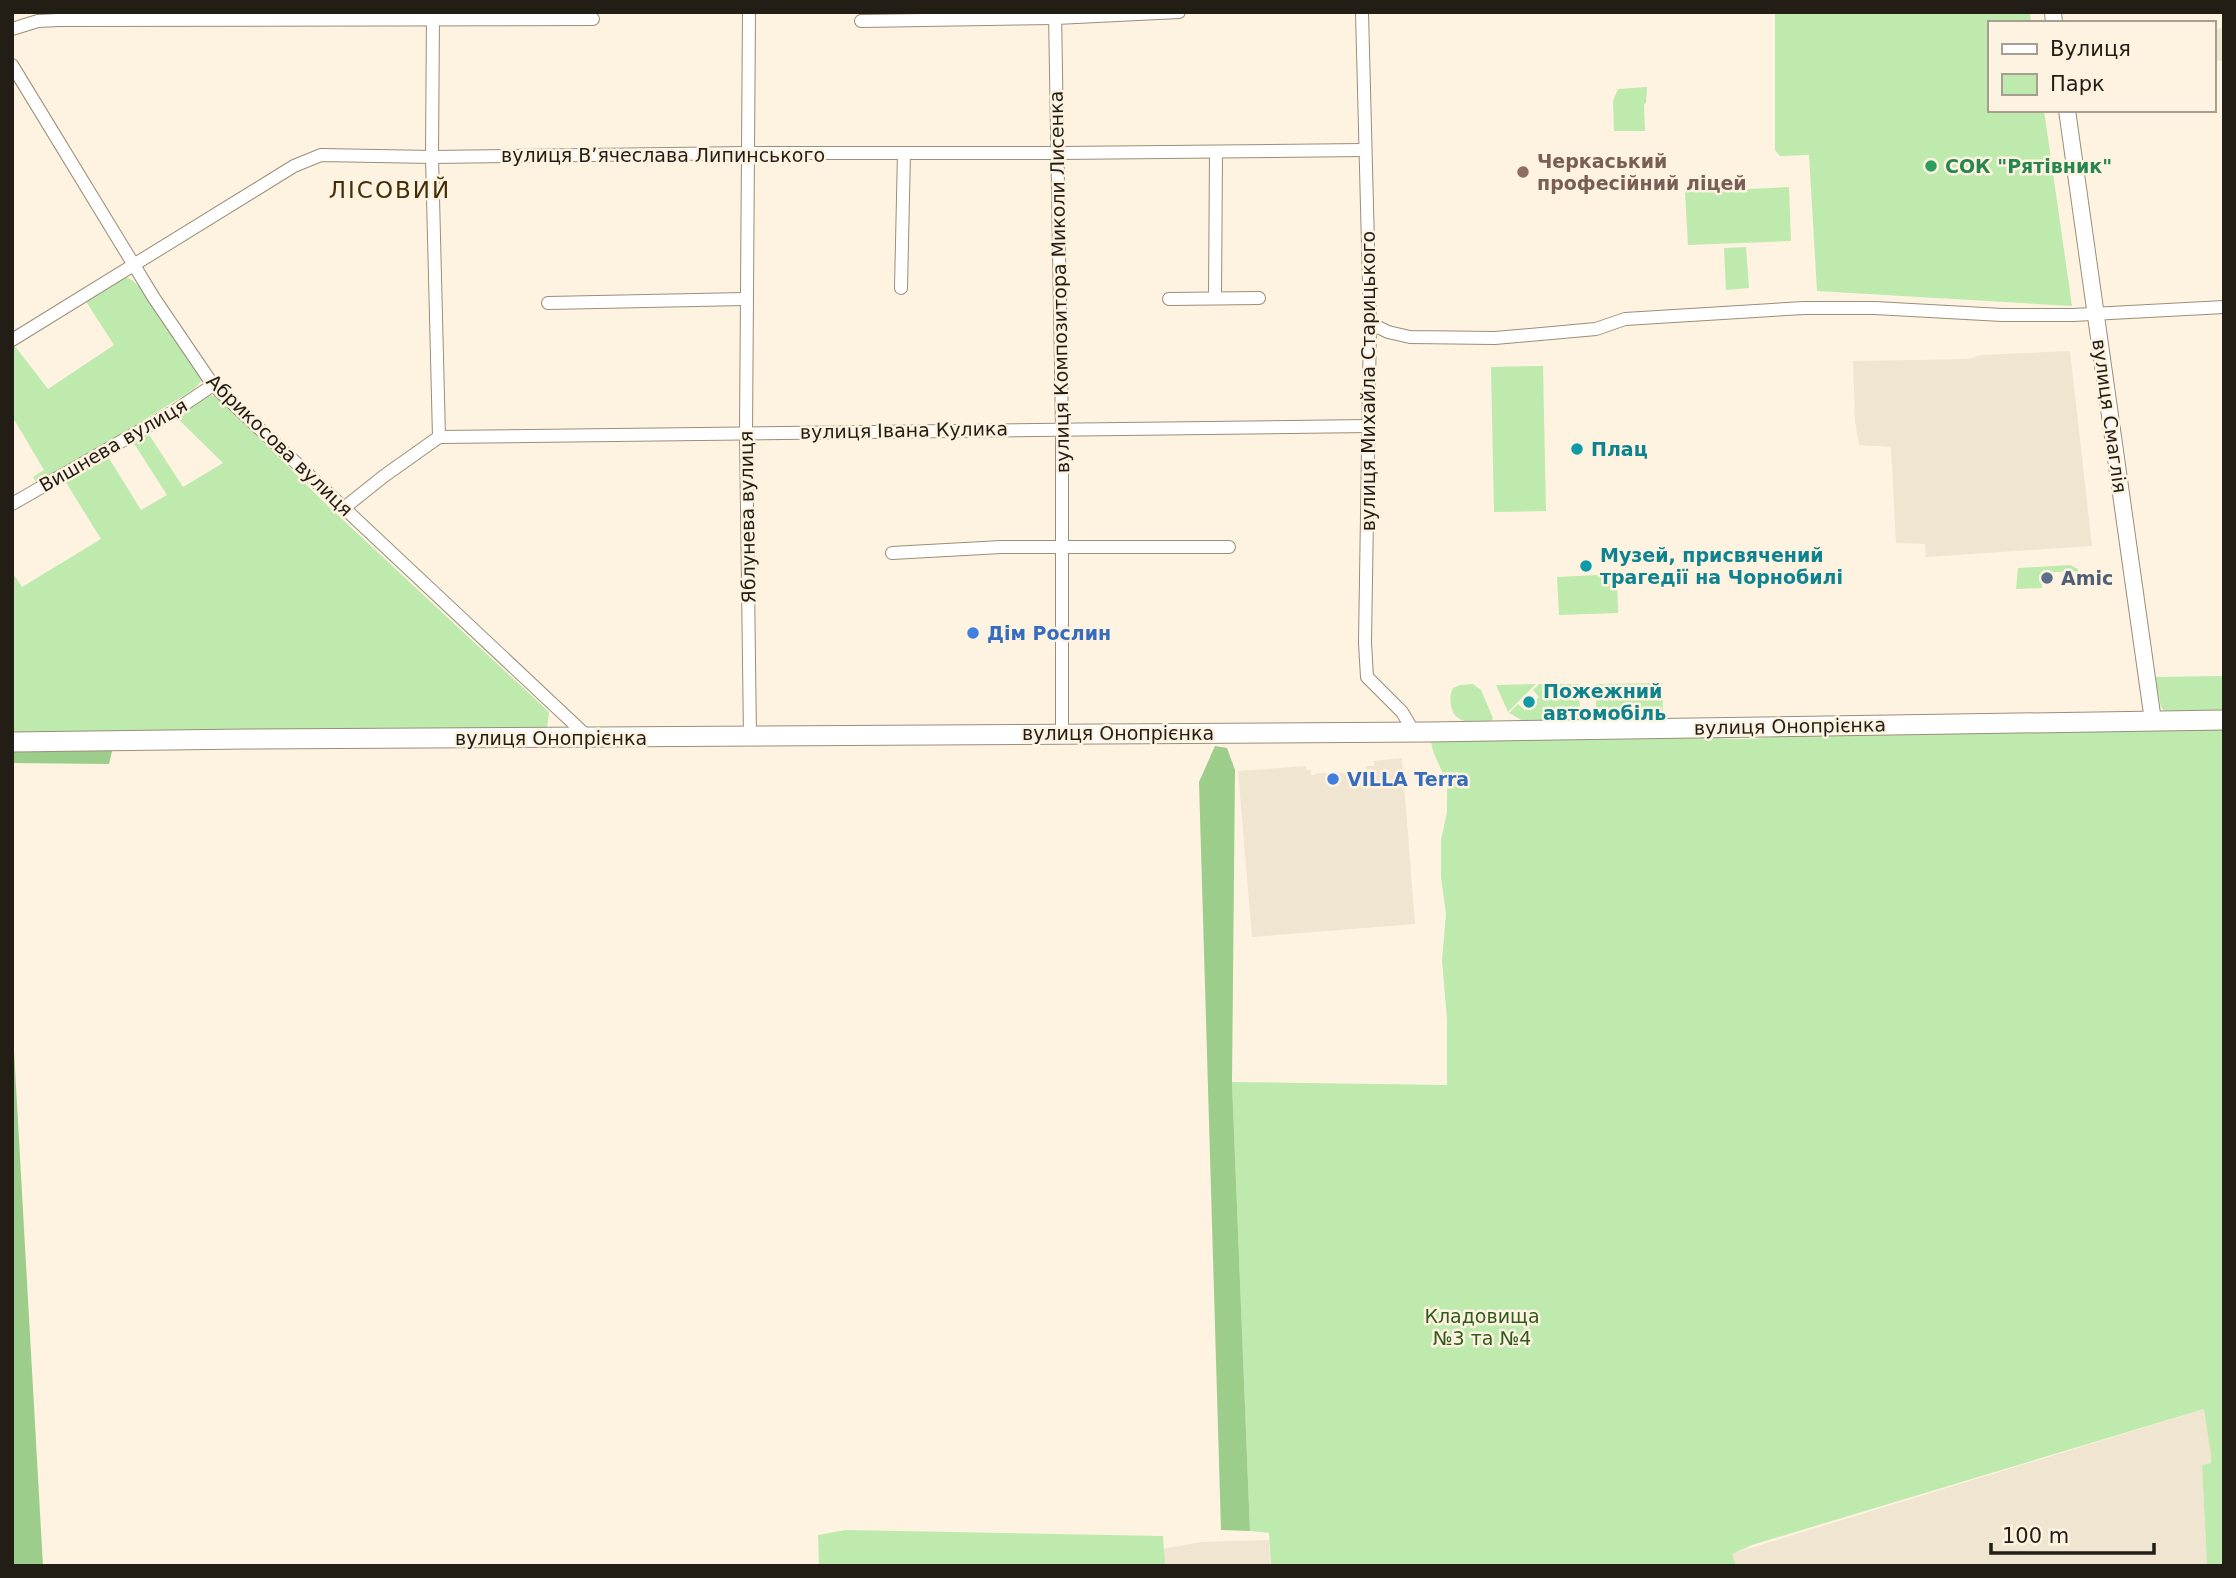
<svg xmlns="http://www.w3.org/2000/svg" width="2236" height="1578" viewBox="0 0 2236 1578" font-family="'DejaVu Sans',sans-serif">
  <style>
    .industrial { fill: #efe5d0 }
    .green { fill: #beeaae }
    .forest { fill: #9ccd8a }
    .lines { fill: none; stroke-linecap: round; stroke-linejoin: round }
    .minor-casing { stroke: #9a8e79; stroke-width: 14 }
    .tertiary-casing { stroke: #9a8e79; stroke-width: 18 }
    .primary-casing { stroke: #9a8e79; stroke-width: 21 }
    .minor { stroke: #fff; stroke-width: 12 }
    .tertiary { stroke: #fff; stroke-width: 16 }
    .primary { stroke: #fff; stroke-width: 19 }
    .leisure-dot { fill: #2e9e5b; stroke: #fef3e1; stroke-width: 2.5 }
    .education-dot { fill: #8d6e63; stroke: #fef3e1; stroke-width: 2.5 }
    .culture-dot { fill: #0f9aa8; stroke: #fef3e1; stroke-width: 2.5 }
    .service-dot { fill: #5c6f8a; stroke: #fef3e1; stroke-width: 2.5 }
    .shop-dot { fill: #3f7fe0; stroke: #fef3e1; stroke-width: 2.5 }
    .labels { text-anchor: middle; stroke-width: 5; stroke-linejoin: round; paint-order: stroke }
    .street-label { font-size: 19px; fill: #221e16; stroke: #fef3e1 }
    .education-label { font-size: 19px; font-weight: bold; fill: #785e54; stroke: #fef3e1; text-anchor: start }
    .leisure-label { font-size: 19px; font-weight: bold; fill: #27864d; stroke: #fef3e1; text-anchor: start }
    .culture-label { font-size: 19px; font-weight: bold; fill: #0d838f; stroke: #fef3e1; text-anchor: start }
    .service-label { font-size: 19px; font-weight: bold; fill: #4e5e75; stroke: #fef3e1; text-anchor: start }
    .shop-label { font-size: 19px; font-weight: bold; fill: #366cbe; stroke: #fef3e1; text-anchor: start }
    .park-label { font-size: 19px; fill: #2f5c1a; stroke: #fef3e1 }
    .quarter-label { font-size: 23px; letter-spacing: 2px; fill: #432d07; stroke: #fef3e1 }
  </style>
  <rect width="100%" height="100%" fill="#fef3e1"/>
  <!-- industrial -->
  <g class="industrial">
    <polygon points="2224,28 2224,61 2213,60 2213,29"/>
    <polygon points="2070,351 2092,546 1926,557 1925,544 1896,543 1891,447 1859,445 1855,421 1853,361 1969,359 1982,355"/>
    <polygon points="1402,758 1415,924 1252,937 1238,771 1306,766 1306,770 1311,770 1311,775 1315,775 1316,773 1352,773 1352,775 1359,775 1359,770 1366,770 1366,766 1374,766 1374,761"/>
    <polygon points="2205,1409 2211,1455 2211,1463 2202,1465 2207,1566 1736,1566 1731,1554"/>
    <polygon points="1269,1540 1270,1566 1164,1566 1162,1549 1202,1542"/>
  </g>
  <!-- green -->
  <g class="green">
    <polygon points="1775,12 2030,12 2031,23 1989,23 1989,110 2044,110 2072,306 1817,291 1809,155 1780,156 1775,150"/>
    <polygon points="1647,87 1646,103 1644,104 1645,131 1614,131 1613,101 1618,89"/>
    <polygon points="1789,187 1791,241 1688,245 1685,192"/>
    <polygon points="1746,247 1749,288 1726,290 1724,248"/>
    <path d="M126 277C147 284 188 357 202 378 199 387 191 391 183 396L38 485 33 477 44 470 15 421 12 422V346L14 345 48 389 114 345 85 300Z"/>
    <polygon points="1543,366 1546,511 1494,512 1491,367"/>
    <polygon points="208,395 215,396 220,399 327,505 549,712 547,728 12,733 12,572 22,587 101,539 65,481 107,455 141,510 167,495 133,442 148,433 183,487 223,463 175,416"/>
    <polygon points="2070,565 2078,569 2081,586 2076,586 2075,571 2041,573 2042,588 2016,589 2018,568"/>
    <polygon points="1617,574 1618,613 1559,615 1557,577"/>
    <polygon points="2224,676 2224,711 2170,712 2163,710 2161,707 2155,677"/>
    <polygon points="1662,683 1663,716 1660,719 1538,721 1523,721 1509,713 1518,704 1525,710 1539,697 1533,690 1539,684 1579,684 1580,713 1596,713 1596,684"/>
    <path d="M1473 684 1481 690 1493 718 1491 721C1475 722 1454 726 1451 705 1450 699 1450 694 1453 688L1460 685Z"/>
    <polygon points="1536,684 1508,712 1496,685"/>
    <path d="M2224 727V1566H2207L2202 1465 2211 1463V1455L2204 1409 1752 1545 1732 1554 1736 1566H1271L1269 1533 1250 1531 1232 1082 1447 1085V1020L1442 960 1446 914 1441 877V840L1447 812V782L1434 754 1430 739 1696 735C1729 741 1762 740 1794 733Z"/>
    <polygon points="846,1530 1163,1536 1165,1566 819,1566 818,1535"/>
  </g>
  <!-- forest -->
  <g class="forest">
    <polygon points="1215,746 1227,748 1235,770 1232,1082 1250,1531 1221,1530 1199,782"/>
    <polygon points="113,747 109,764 12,763 12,749"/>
    <polygon points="12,1031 13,1033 43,1566 12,1566"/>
  </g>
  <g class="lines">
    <defs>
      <g id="minor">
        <polyline points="749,12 746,433 750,736"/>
        <polyline points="1055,12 1062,428 1062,733"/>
        <polyline points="1362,12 1370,323 1365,643 1367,677 1402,712 1414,732"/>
        <polyline points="861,21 1056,18 1179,12"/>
        <polyline points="12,29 38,21 58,20 593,19"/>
        <polyline points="12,65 154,298 213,385 589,738"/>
        <polyline points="901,288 904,153"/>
        <polyline points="1215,298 1216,152"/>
        <polyline points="1169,299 1259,298"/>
        <polyline points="548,303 745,299"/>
        <polyline points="1370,323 1388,332 1410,337 1495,338 1596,329 1625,319 1804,308 1875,308 2002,315 2073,315 2224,307"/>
        <polyline points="12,340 294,166 321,155 432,157 748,153 1059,153 1364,150"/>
        <polyline points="439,437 1369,426"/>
        <polyline points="12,504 176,410 213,385"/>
        <polyline points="344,508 384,476 439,437 432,157 433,13"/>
        <polyline points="892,553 1001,547 1229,547"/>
      </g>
      <g id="tertiary">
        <polyline points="2053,12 2054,23"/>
        <polyline points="2067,110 2153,721"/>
      </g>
      <polyline id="primary" points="12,742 247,739 1428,732 2224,720"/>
    </defs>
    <!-- minor casing -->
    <use href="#minor" class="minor-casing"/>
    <!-- tertiary casing -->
    <use href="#tertiary" class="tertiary-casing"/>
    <!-- primary casing -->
    <use href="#primary" class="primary-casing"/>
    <!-- minor -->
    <use href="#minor" class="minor"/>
    <!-- tertiary -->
    <use href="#tertiary" class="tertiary"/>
    <!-- primary -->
    <use href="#primary" class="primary"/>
  </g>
  <!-- markers -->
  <circle class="leisure-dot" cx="1931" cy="166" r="7"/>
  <circle class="education-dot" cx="1523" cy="172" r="7"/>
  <g class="culture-dot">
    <circle cx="1577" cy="449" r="7"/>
    <circle cx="1586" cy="566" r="7"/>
    <circle cx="1529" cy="702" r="7"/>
  </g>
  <circle class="service-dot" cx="2047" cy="578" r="7"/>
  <g class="shop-dot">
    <circle cx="973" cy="633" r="7"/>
    <circle cx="1333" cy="779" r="7"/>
  </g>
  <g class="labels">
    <!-- street labels -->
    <g class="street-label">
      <text x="663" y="162">вулиця Вʼячеслава Липинського</text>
      <text transform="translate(1059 282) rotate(-91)" y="7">вулиця Композитора Миколи Лисенка</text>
      <text transform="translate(1368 381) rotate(-90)" y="7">вулиця Михайла Старицького</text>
      <text transform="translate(2110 416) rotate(82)" y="7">вулиця Смаглія</text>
      <text transform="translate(904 430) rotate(-1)" y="7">вулиця Івана Кулика</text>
      <text transform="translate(113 445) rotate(-30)" y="7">Вишнева вулиця</text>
      <text transform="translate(280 445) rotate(44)" y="7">Абрикосова вулиця</text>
      <text transform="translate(747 517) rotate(-91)" y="7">Яблунева вулиця</text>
      <text transform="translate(1790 726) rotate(-1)" y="7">вулиця Онопрієнка</text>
      <text x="1118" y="740">вулиця Онопрієнка</text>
      <text x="551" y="745">вулиця Онопрієнка</text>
    </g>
    <!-- education labels -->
    <g class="education-label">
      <text x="1537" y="168">Черкаський<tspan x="1537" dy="22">професійний ліцей</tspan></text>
    </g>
    <!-- leisure labels -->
    <g class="leisure-label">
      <text x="1945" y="173">СОК "Рятівник"</text>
    </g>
    <!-- culture labels -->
    <g class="culture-label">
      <text x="1591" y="456">Плац</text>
      <text x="1600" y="562">Музей, присвячений<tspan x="1600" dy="22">трагедії на Чорнобилі</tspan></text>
      <text x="1543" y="698">Пожежний<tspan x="1543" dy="22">автомобіль</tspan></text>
    </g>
    <!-- service labels -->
    <g class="service-label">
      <text x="2061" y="585">Amic</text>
    </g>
    <!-- shop labels -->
    <g class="shop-label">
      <text x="987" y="640">Дім Рослин</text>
      <text x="1347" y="786">VILLA Terra</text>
    </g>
    <!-- park labels -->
    <g class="park-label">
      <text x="1482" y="1323">Кладовища<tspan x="1482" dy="22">№3 та №4</tspan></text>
    </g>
    <!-- quarter labels -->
    <g class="quarter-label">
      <text x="390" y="198">ЛІСОВИЙ</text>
    </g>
  </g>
  <!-- border -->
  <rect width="2236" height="1578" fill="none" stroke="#221e16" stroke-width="28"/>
  <!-- legend -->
  <rect x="1988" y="21" width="228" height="91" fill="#fef3e1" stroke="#a69e90" stroke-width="2"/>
  <rect x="2002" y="44" width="35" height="10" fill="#ffffff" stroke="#a69e90" stroke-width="2"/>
  <text x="2050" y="56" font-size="21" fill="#221e16">Вулиця</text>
  <rect x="2002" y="74" width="35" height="21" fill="#beeaae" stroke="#a69e90" stroke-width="2"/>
  <text x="2050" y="91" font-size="21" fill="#221e16">Парк</text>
  <!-- scale -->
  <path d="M1991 1543v10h163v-10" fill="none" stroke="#221e16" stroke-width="3.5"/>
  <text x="2002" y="1543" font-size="21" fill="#221e16" stroke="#fef3e1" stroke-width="5" paint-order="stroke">100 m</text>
</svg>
